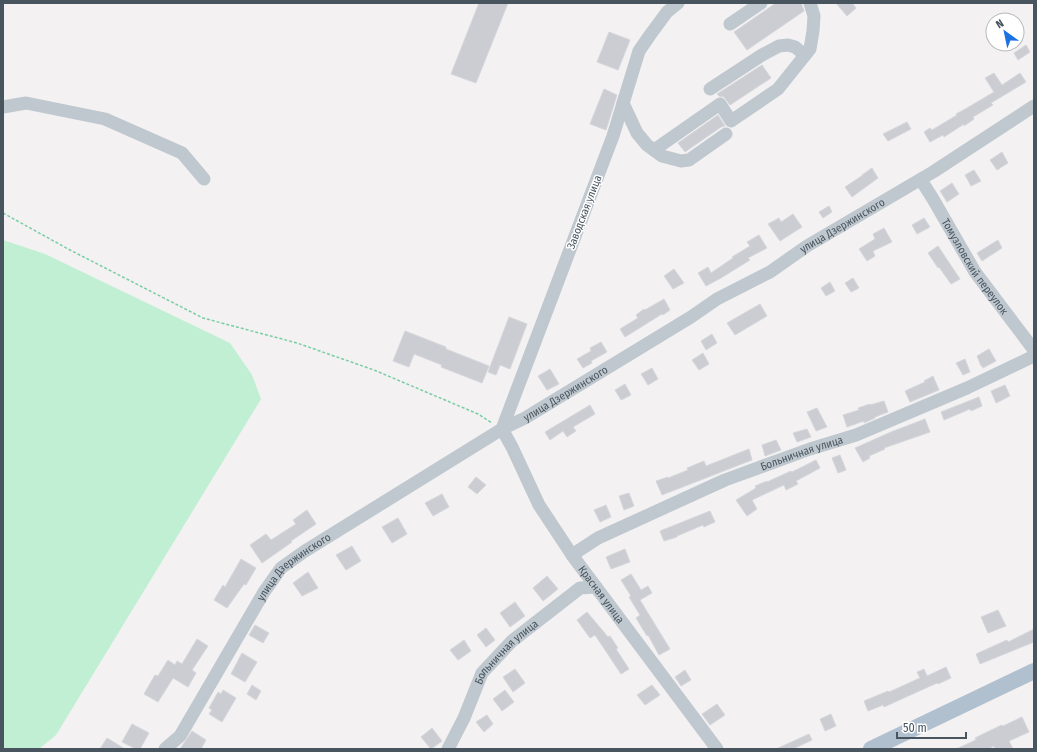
<svg xmlns="http://www.w3.org/2000/svg" width="1037" height="752" viewBox="0 0 1037 752" font-family="'Fira Sans Condensed',sans-serif">
  <style>
    .green { fill: #c0efd3 }
    .building { fill: #cbcdd3; stroke: #d5d7dc }
    .lines { fill: none; stroke-linecap: round; stroke-linejoin: round }
    .path { stroke: #78cea4; stroke-width: 1.5; stroke-dasharray: 3 2; stroke-linecap: butt }
    .minor { stroke: #bfc8cf; stroke-width: 13 }
    .major { stroke: #b1c0cf; stroke-width: 16 }
    .labels { text-anchor: middle; stroke-width: 3; stroke-linejoin: round; paint-order: stroke }
    .street-label { font-size: 11px; fill: #48545e; stroke: #fff }
  </style>
  <rect width="100%" height="100%" fill="#f3f1f1"/>
  <!-- green -->
  <polygon class="green" points="3,240 45,254 230,343 252,375 261,399 56,735 39,749 3,749"/>
  <!-- building -->
  <g class="building">
    <polygon points="479,3 508,3 476,83 451,74"/>
    <polygon points="776,3 801,3 804,11 747,50 734,32"/>
    <polygon points="836,3 852,3 856,8 847,16"/>
    <polygon points="609,32 630,40 618,70 597,62"/>
    <polygon points="1026,45 1030,52 1018,60 1014,53"/>
    <polygon points="762,65 771,78 730,105 724,97 719,96 717,94"/>
    <polygon points="994,73 1002,85 1020,73 1026,82 991,103 993,105 973,117 974,119 964,126 964,124 944,137 943,135 930,142 924,132 930,128 932,130 957,115 956,114 967,108 994,92 985,78"/>
    <polygon points="604,89 617,95 606,130 590,124"/>
    <polygon points="718,115 725,126 721,127 685,152 678,143"/>
    <polygon points="907,122 911,129 888,141 883,134"/>
    <polygon points="1002,152 1008,163 997,170 990,160"/>
    <polygon points="872,168 878,178 852,197 845,187 863,175 862,175"/>
    <polygon points="974,170 981,181 971,186 965,175"/>
    <polygon points="952,183 959,194 947,202 940,191"/>
    <polygon points="829,206 832,212 823,218 819,212"/>
    <polygon points="793,214 802,227 780,241 768,224 779,218 781,222"/>
    <polygon points="924,218 930,227 917,234 912,225"/>
    <polygon points="884,228 892,242 873,251 875,256 867,261 859,249 875,239 873,234"/>
    <polygon points="759,235 767,248 748,258 750,260 721,278 706,286 698,273 708,267 711,273 733,258 732,257 750,246 747,242"/>
    <polygon points="998,240 1002,248 982,261 977,253"/>
    <polygon points="938,246 960,279 951,284 939,267 938,268 928,253"/>
    <polygon points="674,269 684,283 673,289 664,276"/>
    <polygon points="853,278 859,288 851,292 845,283"/>
    <polygon points="830,282 835,291 826,296 821,288"/>
    <polygon points="664,299 670,310 663,315 662,314 625,337 620,329 638,318 636,315 644,309 645,310"/>
    <polygon points="760,304 767,316 735,335 727,323"/>
    <polygon points="509,317 527,324 510,369 500,365 496,375 488,372"/>
    <polygon points="405,331 446,347 446,349 489,366 482,383 441,367 442,365 414,354 409,367 393,361"/>
    <polygon points="712,334 717,343 706,350 701,341"/>
    <polygon points="601,342 607,352 591,361 592,363 583,368 577,359 591,351 590,348"/>
    <polygon points="989,349 996,361 983,368 982,366 981,366 977,356"/>
    <polygon points="703,353 709,364 699,370 692,360"/>
    <polygon points="965,359 970,372 963,375 956,363"/>
    <polygon points="652,368 658,379 648,385 641,374"/>
    <polygon points="550,369 559,384 547,390 538,376"/>
    <polygon points="933,376 939,390 910,402 905,391 925,382 924,381"/>
    <polygon points="625,384 631,395 621,400 615,390"/>
    <polygon points="1005,385 1010,396 996,403 991,391"/>
    <polygon points="979,397 982,406 971,411 970,409 944,420 941,412"/>
    <polygon points="884,401 888,412 875,417 875,418 864,423 864,421 847,427 843,415 859,410 858,408 870,404 870,405"/>
    <polygon points="590,405 595,414 573,427 576,431 567,437 563,431 550,440 545,432"/>
    <polygon points="817,408 827,427 816,431 807,412"/>
    <polygon points="925,419 930,432 884,448 885,449 869,456 870,458 863,462 855,448 891,432"/>
    <polygon points="807,429 811,437 797,442 793,433"/>
    <polygon points="776,440 781,450 765,456 762,445"/>
    <polygon points="749,449 752,460 662,495 656,481 668,477 668,478 688,470 687,468 704,461 706,466"/>
    <polygon points="840,455 846,470 838,473 832,458"/>
    <polygon points="816,460 820,468 796,481 798,484 786,490 784,485 752,500 757,509 747,516 736,500 756,488 755,486 767,481 767,482 791,471 792,472"/>
    <polygon points="476,477 486,485 477,494 468,487"/>
    <polygon points="629,493 634,506 624,510 619,496"/>
    <polygon points="442,494 449,507 433,516 425,503"/>
    <polygon points="606,505 611,517 600,522 594,510"/>
    <polygon points="307,510 316,524 291,541 292,542 262,563 250,545 266,534 271,540 296,524 293,520"/>
    <polygon points="710,511 715,522 704,527 703,525 677,536 677,537 664,541 660,531"/>
    <polygon points="398,518 407,534 392,543 382,527"/>
    <polygon points="352,546 361,561 346,570 336,555"/>
    <polygon points="625,549 630,562 611,569 606,557"/>
    <polygon points="241,559 256,568 246,585 244,584 227,608 214,600 223,585 225,587"/>
    <polygon points="308,572 318,588 302,596 293,583"/>
    <polygon points="631,574 641,590 648,586 652,593 640,600 670,649 659,655 648,635 647,636 636,618 640,615 629,597 631,596 621,580"/>
    <polygon points="547,576 558,589 543,601 533,588"/>
    <polygon points="515,602 525,616 510,627 500,613"/>
    <polygon points="998,610 1006,626 988,633 981,617"/>
    <polygon points="587,612 608,637 610,636 618,648 616,649 629,669 621,674 595,635 590,638 577,620"/>
    <polygon points="255,625 269,633 263,643 249,635"/>
    <polygon points="486,628 495,640 486,647 477,635"/>
    <polygon points="1034,629 1034,642 980,664 976,654 1007,640 1008,642"/>
    <polygon points="197,639 208,646 192,670 196,673 188,687 173,678 158,702 144,694 155,675 158,676 168,660 175,665 177,661 182,664"/>
    <polygon points="464,640 471,651 458,660 450,650"/>
    <polygon points="242,653 257,662 245,682 231,674"/>
    <polygon points="946,667 951,678 938,684 937,683 884,707 883,705 868,711 864,701 888,691 889,692 920,678 917,672 924,669 927,676"/>
    <polygon points="515,669 525,683 513,692 503,677"/>
    <polygon points="685,670 691,680 681,686 675,677"/>
    <polygon points="252,685 261,691 256,700 247,694"/>
    <polygon points="652,685 660,695 645,705 637,695"/>
    <polygon points="223,690 236,698 222,722 209,714 212,710 209,708 218,692 221,694"/>
    <polygon points="505,690 514,702 502,711 493,699"/>
    <polygon points="717,704 725,715 710,725 702,714"/>
    <polygon points="831,714 836,726 825,731 820,719"/>
    <polygon points="487,715 493,724 484,732 476,722"/>
    <polygon points="1022,717 1029,732 1009,741 1013,749 995,749 994,746 988,749 956,749 976,740 975,738 987,732 1002,725 1003,726"/>
    <polygon points="132,724 149,733 140,749 136,749 122,742"/>
    <polygon points="432,728 442,741 431,749 421,737"/>
    <polygon points="192,731 206,740 201,749 180,749"/>
    <polygon points="809,734 812,740 793,749 776,749"/>
    <polygon points="107,738 125,749 100,749"/>
  </g>
  <g class="lines">
    <!-- path -->
    <polyline class="path" points="3,213 70,250 203,318 297,343 374,370 478,414 492,423"/>
    <!-- minor -->
    <g class="minor">
      <path id="s1" d="M678 3 667 12 650 35 639 51 613 136 502 429 512 447 539 505 572 555 717 749"/>
      <polyline points="730,24 761,3"/>
      <polyline points="710,89 762,55 779,46 788,45 795,47 805,55"/>
      <polyline points="623,103 637,133 647,145 662,156 681,161 689,160 726,134"/>
      <polyline points="3,107 26,103 105,119 182,153 204,179"/>
      <polyline points="654,150 720,104 731,121 778,89 810,49 813,31 814,16 810,3"/>
      <path id="s2" d="M921 180 933 199 975 272 1034 350"/>
      <path id="s3" d="M572 555 598 538 725 480 810 449 856 435 967 388 1034 356"/>
      <path id="s4" d="M165 749 180 736 264 592 281 568 305 551 502 429 525 418 691 317 717 299 770 272 807 246 933 172 1034 106"/>
      <path id="s5" d="M448 749 464 718 482 673 512 641 580 588 596 587"/>
    </g>
    <!-- major -->
    <polyline class="major" points="871,749 1034,671"/>
  </g>
  <g class="labels">
    <!-- street labels -->
    <g class="street-label">
      <text transform="translate(584 212) rotate(-69)" y="4">Заводская улица</text>
      <text dy="4" stroke="none"><textPath href="#s4" startOffset="874">улица Дзержинского</textPath></text>
      <text dy="4" stroke="none"><textPath href="#s2" startOffset="102">Томузловский переулок</textPath></text>
      <text dy="4" stroke="none"><textPath href="#s4" startOffset="550">улица Дзержинского</textPath></text>
      <text dy="4" stroke="none"><textPath href="#s3" startOffset="252">Больничная улица</textPath></text>
      <text dy="4" stroke="none"><textPath href="#s4" startOffset="226">улица Дзержинского</textPath></text>
      <text dy="4" stroke="none"><textPath href="#s1" startOffset="658">Красная улица</textPath></text>
      <text dy="4" stroke="none"><textPath href="#s5" startOffset="115">Больничная улица</textPath></text>
    </g>
  </g>
  <!-- border -->
  <rect width="1037" height="752" fill="none" stroke="#48545e" stroke-width="8"/>
  <!-- north arrow -->
  <g transform="translate(1005 32) rotate(327)"><circle r="19" fill="#ffffff" stroke="#b6bbbf"/>
  <path d="M0-3L7 15L0 10L-7 15Z" fill="#1a72e3"/>
  <text y="-6" font-size="11" font-weight="bold" text-anchor="middle" fill="#48545e">N</text>
  </g>
  <!-- scale -->
  <path d="M897 732v6h69v-6" fill="none" stroke="#48545e" stroke-width="2"/>
  <text x="903" y="732" font-size="12" fill="#48545e" stroke="#ffffff" stroke-width="3" paint-order="stroke">50 m</text>
</svg>
